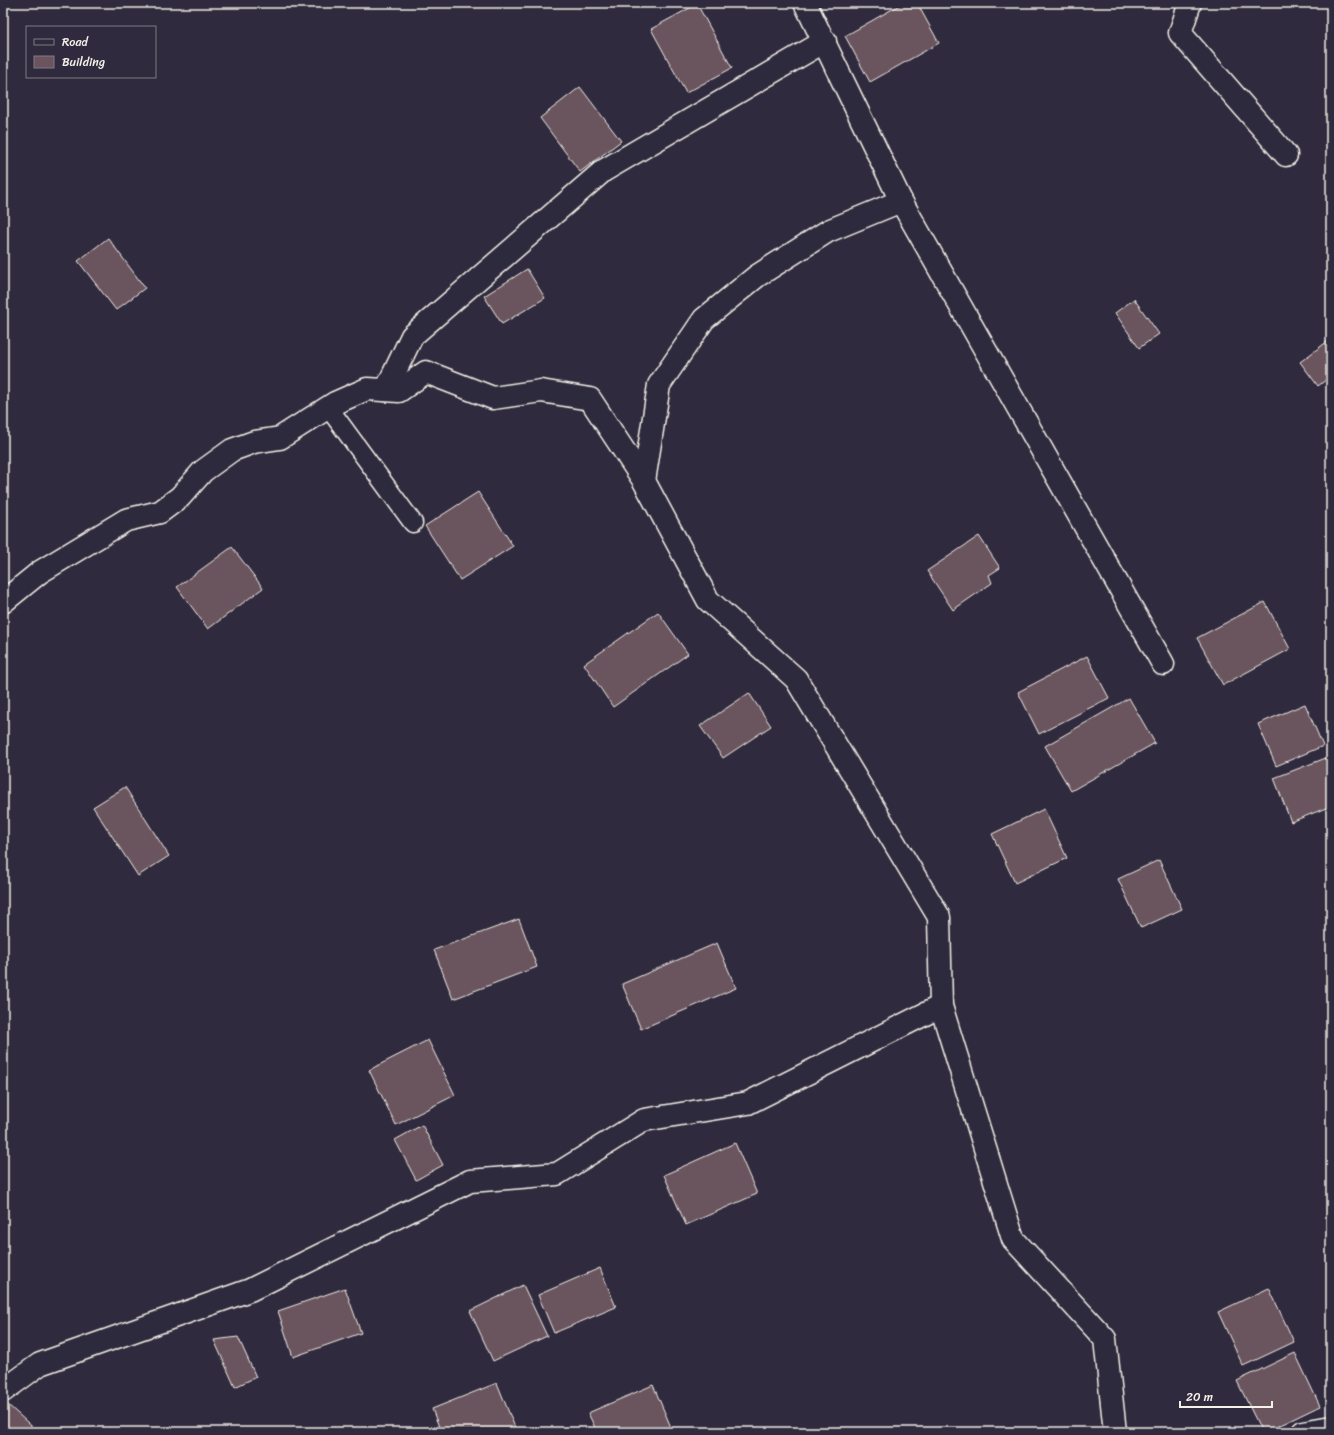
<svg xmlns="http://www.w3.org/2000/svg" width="1334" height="1435" viewBox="0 0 1334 1435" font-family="Sriracha,sans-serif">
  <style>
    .building { fill: #6b545e; stroke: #f4f1e8 }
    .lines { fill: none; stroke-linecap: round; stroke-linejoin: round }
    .service-casing { stroke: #f4f1e8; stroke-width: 21 }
    .minor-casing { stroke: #f4f1e8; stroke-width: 25 }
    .service { stroke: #2f2a3d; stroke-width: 18 }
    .minor { stroke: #2f2a3d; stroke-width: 22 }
  </style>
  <rect width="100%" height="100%" fill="#2f2a3d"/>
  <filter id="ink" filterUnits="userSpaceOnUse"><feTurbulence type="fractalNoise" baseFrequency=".025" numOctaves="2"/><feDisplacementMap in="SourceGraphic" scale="8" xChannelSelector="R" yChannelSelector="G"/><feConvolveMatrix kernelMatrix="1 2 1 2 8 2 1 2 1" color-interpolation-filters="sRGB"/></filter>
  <g filter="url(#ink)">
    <!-- building -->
    <g class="building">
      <polygon points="903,3 917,3 939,43 870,82 845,36"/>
      <polygon points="697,4 732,68 686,93 651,29"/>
      <polygon points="580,87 621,141 580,172 540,118"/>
      <polygon points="108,238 145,288 116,310 78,261"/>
      <polygon points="527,269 545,298 502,324 484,296"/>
      <polygon points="1134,299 1159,334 1139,348 1115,313"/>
      <polygon points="1328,341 1331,344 1331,376 1318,386 1300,362"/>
      <polygon points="478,492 513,546 460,580 425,526"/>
      <polygon points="979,536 1000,568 989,575 992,583 953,610 927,571"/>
      <polygon points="232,547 263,588 208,629 177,587"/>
      <polygon points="1265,602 1290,649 1223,685 1197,638"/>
      <polygon points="658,612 688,654 613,707 584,664"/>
      <polygon points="1087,656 1109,698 1039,734 1018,692"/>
      <polygon points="749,693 771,726 723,758 700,726"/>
      <polygon points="1129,698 1155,743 1071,791 1045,746"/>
      <polygon points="1305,704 1323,746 1276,766 1258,724"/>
      <polygon points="1331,756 1331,806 1291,822 1274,778"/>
      <polygon points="125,787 169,856 138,876 93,807"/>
      <polygon points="1044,809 1067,858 1015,883 992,834"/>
      <polygon points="1159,860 1182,909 1141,928 1118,879"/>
      <polygon points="519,919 537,967 453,999 434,950"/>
      <polygon points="717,943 736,988 641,1029 622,984"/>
      <polygon points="428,1040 455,1095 396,1125 369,1070"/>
      <polygon points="422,1125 443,1165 416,1180 395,1140"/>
      <polygon points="735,1143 757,1194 686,1225 664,1175"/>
      <polygon points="600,1268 616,1307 554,1333 538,1295"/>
      <polygon points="523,1285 547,1336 493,1361 470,1311"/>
      <polygon points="345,1288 361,1333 293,1357 278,1311"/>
      <polygon points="1269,1288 1294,1342 1243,1366 1218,1312"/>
      <polygon points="238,1337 256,1377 235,1387 214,1340"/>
      <polygon points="1295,1353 1320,1406 1266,1432 1262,1432 1237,1381"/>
      <polygon points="497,1383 516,1430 510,1432 441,1432 432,1409"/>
      <polygon points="653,1385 673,1432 597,1432 588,1413"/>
      <polygon points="7,1404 38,1432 3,1432 3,1408"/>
    </g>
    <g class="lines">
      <defs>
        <polyline id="service" points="328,407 413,523"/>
        <g id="minor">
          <polyline points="805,3 901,201 1163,664"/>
          <polyline points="1190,3 1180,33 1286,155"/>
          <polyline points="386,390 412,336 603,171 825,41"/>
          <polyline points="644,481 659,385 704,319 757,276 828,231 901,201"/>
          <polyline points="3,602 40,572 126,520 160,512 180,497 203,471 232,450 254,442 280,438 335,403 367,389 399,391 426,372 493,398 541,391 590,399 644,481 708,600 796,679 939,917 941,1006 1013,1239 1105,1339 1115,1432"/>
          <polyline points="3,1391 40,1364 250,1290 470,1181 557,1174 644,1120 748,1103 941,1006"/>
          <polyline points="1303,1432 1331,1427"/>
        </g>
      </defs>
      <!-- service casing -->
      <use href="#service" class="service-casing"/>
      <!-- minor casing -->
      <use href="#minor" class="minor-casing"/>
      <!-- service -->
      <use href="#service" class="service"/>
      <!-- minor -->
      <use href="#minor" class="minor"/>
    </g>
  </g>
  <!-- margin -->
  <rect width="1334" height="1435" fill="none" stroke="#2f2a3d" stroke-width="16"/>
  <rect x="8" y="8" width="1318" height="1419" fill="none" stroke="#f4f1e8" stroke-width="1.5" filter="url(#ink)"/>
  <!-- legend -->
  <rect x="26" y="26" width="130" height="52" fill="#2f2a3d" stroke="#7e7a81"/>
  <rect x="34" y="39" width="20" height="6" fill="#2f2a3d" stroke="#7e7a81"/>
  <text x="62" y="46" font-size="12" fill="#f4f1e8">Road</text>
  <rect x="34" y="56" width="20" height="12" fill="#6b545e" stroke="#7e7a81"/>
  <text x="62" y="66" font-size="12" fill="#f4f1e8">Building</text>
  <!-- scale -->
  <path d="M1180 1401v6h92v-6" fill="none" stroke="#f4f1e8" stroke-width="2"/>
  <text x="1186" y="1401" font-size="12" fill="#f4f1e8" stroke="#2f2a3d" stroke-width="3" paint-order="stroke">20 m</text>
</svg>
